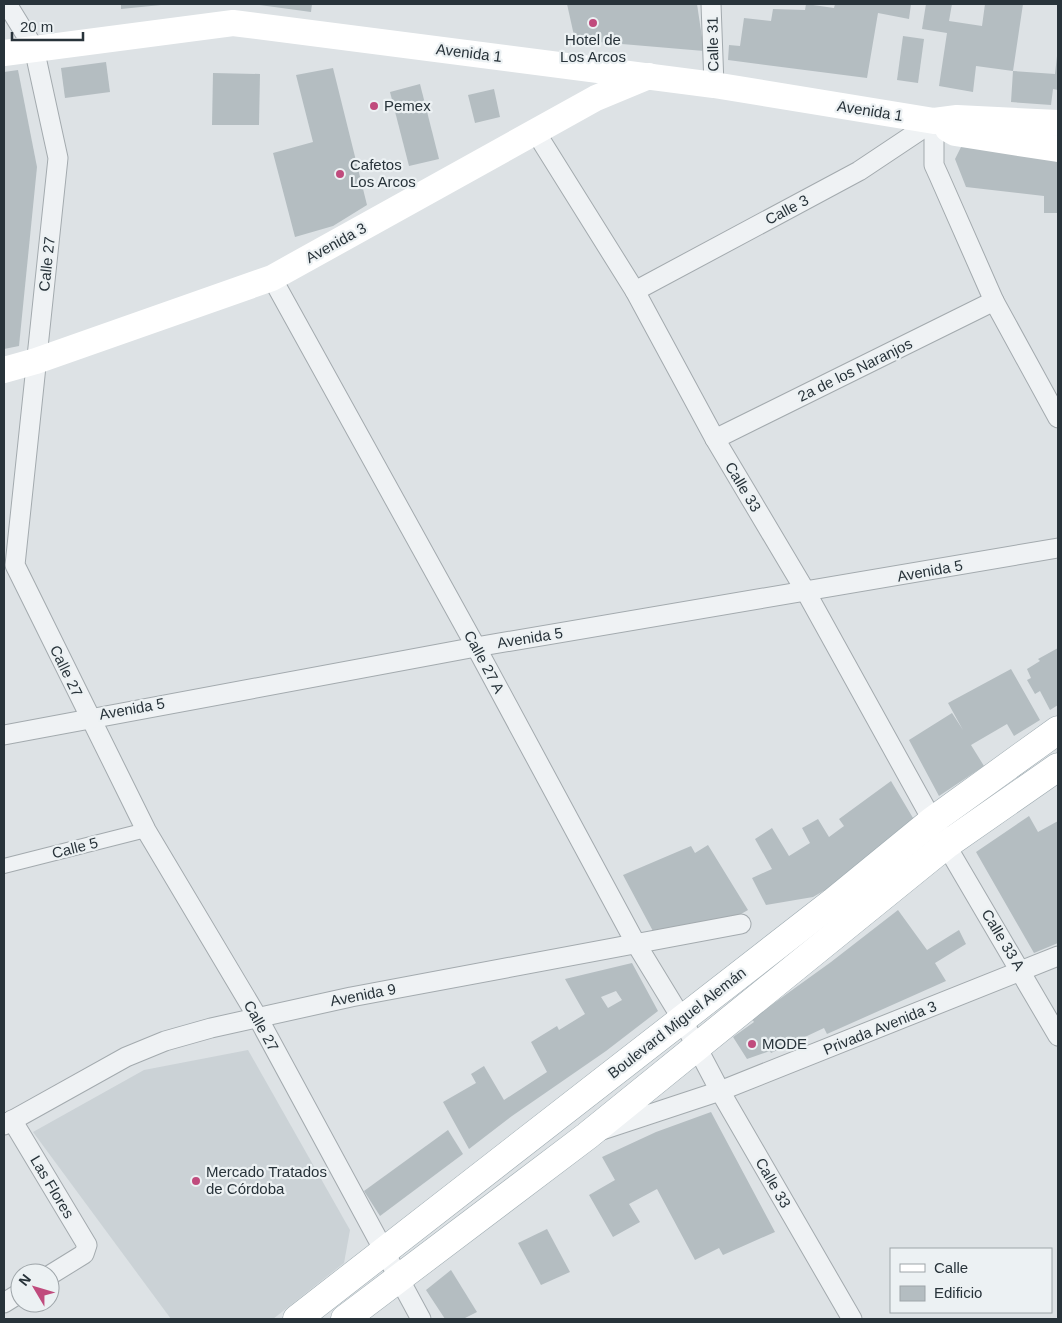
<svg xmlns="http://www.w3.org/2000/svg" width="1062" height="1323" viewBox="0 0 1062 1323" font-family="Arial,sans-serif">
  <style>
    .built { fill: #cbd2d6 }
    .building { fill: #b4bdc1; fill-rule: evenodd }
    .lines { fill: none; stroke-linecap: round; stroke-linejoin: round }
    .pedestrian-casing { stroke: #a3aaae; stroke-width: 16 }
    .minor-casing { stroke: #a3aaae; stroke-width: 21 }
    .primary-casing { stroke: #9daab0; stroke-width: 29 }
    .pedestrian { stroke: #eff2f4; stroke-width: 14 }
    .minor { stroke: #eff2f4; stroke-width: 19 }
    .secondary { stroke: #fff; stroke-width: 26 }
    .primary { stroke: #fff; stroke-width: 28 }
    .poi-dot { fill: #c04b7d; stroke: #ecf1f3; stroke-width: 2 }
    .labels { text-anchor: middle; stroke-width: 4.5; stroke-linejoin: round; paint-order: stroke }
    .poi-label { font-size: 15px; fill: #28333a; stroke: #ecf1f3; text-anchor: start }
    .street-label { font-size: 15px; fill: #28333a; stroke: #ecf1f3 }
  </style>
  <rect width="100%" height="100%" fill="#dde2e5"/>
  <!-- built -->
  <polygon class="built" points="248,1050 350,1230 344,1263 273,1319 171,1319 33,1132 144,1070"/>
  <!-- building -->
  <g class="building">
    <polygon points="121,4 160,4 161,5 121,9"/>
    <polygon points="252,4 312,4 311,12"/>
    <polygon points="567,4 697,4 704,51 575,40"/>
    <polygon points="806,4 834,8 835,4 911,4 909,19 878,13 867,78 728,60 729,45 740,46 744,18 771,21 773,9 805,10"/>
    <polygon points="926,4 952,4 949,21 982,26 985,4 1023,4 1013,71 976,66 973,92 939,86 947,33 922,29"/>
    <polygon points="903,36 924,39 918,83 897,80"/>
    <polygon points="1057,56 1058,90 1053,89 1051,105 1011,102 1013,71 1055,74"/>
    <polygon points="106,62 110,92 65,98 61,68"/>
    <polygon points="333,68 367,205 333,226 295,237 273,153 313,142 296,75"/>
    <polygon points="18,70 37,167 19,346 4,349 4,72"/>
    <polygon points="213,73 260,74 259,125 212,125"/>
    <polygon points="420,84 439,159 409,166 390,92"/>
    <polygon points="494,89 500,117 475,123 468,95"/>
    <polygon points="962,145 1058,161 1058,213 1044,213 1044,196 966,187 955,159"/>
    <polygon points="1058,648 1058,705 1050,710 1040,691 1035,694 1027,680 1031,678 1027,669 1040,661 1038,659"/>
    <polygon points="1011,669 1040,720 1014,736 1007,724 971,745 984,766 939,796 909,740 952,713 963,730 948,703"/>
    <polygon points="891,781 916,823 834,885 813,897 766,905 752,878 772,869 755,839 772,828 789,856 810,843 802,828 818,819 829,837 844,826 839,819"/>
    <polygon points="1029,816 1038,832 1058,821 1058,943 1034,953 976,852"/>
    <polygon points="708,845 748,910 734,918 654,933 623,875 691,846 695,853"/>
    <polygon points="898,910 927,950 959,930 966,944 935,963 946,981 827,1034 824,1028 771,1053 770,1051 747,1059 733,1037 754,1022 752,1019 831,962"/>
    <path d="M632 963 658 1011 606 1051 512 1116 469 1149 443 1102 476 1083 471 1074 484 1066 504 1100 547 1072 531 1042 557 1026 559 1030 585 1014 565 979ZM616 991 622 1000 608 1008 601 997Z"/>
    <polygon points="711,1112 775,1232 723,1255 719,1248 695,1260 657,1189 629,1204 640,1222 613,1237 589,1195 615,1180 602,1157 656,1132"/>
    <polygon points="448,1130 463,1154 380,1216 364,1191"/>
    <polygon points="547,1229 570,1272 541,1285 518,1243"/>
    <polygon points="451,1270 477,1312 463,1319 445,1319 426,1290"/>
  </g>
  <g class="lines">
    <defs>
      <polyline id="pedestrian" points="4,866 146,830"/>
      <g id="minor">
        <polyline points="7,4 34,48 58,158 15,565 146,830 258,1018 421,1319"/>
        <polyline points="711,4 714,85"/>
        <polyline points="934,121 934,165 939,176 994,301 1058,418"/>
        <polyline points="535,131 635,291 715,439 806,592 946,845 1058,1036"/>
        <polyline points="272,278 476,647 635,942 682,1019 720,1091 852,1319"/>
        <polyline points="635,291 859,171 934,121"/>
        <polyline points="715,439 994,301"/>
        <polyline points="4,735 476,647 1058,548"/>
        <polyline points="12,1120 87,1245 84,1254 50,1275"/>
        <polyline points="4,1125 126,1057 165,1041 211,1028 351,997 741,924"/>
        <polyline points="602,1130 720,1091 1058,956"/>
        <polyline points="4,1303 20,1293"/>
      </g>
      <g id="primary">
        <polyline points="297,1319 833,902 932,821 1058,730"/>
        <polyline points="345,1319 587,1136 946,845 1058,767"/>
      </g>
    </defs>
    <!-- pedestrian casing -->
    <use href="#pedestrian" class="pedestrian-casing"/>
    <!-- minor casing -->
    <use href="#minor" class="minor-casing"/>
    <!-- primary casing -->
    <use href="#primary" class="primary-casing"/>
    <!-- pedestrian -->
    <use href="#pedestrian" class="pedestrian"/>
    <!-- minor -->
    <use href="#minor" class="minor"/>
    <!-- secondary -->
    <g class="secondary">
      <polyline points="4,53 233,23 714,85 934,121 957,118 1058,123"/>
      <polyline points="948,129 955,133 1058,149"/>
      <polyline points="4,370 36,361 272,278 596,98 649,76"/>
    </g>
    <!-- primary -->
    <use href="#primary" class="primary"/>
  </g>
  <!-- markers -->
  <g class="poi-dot">
    <circle cx="593" cy="23" r="5"/>
    <circle cx="374" cy="106" r="5"/>
    <circle cx="340" cy="174" r="5"/>
    <circle cx="752" cy="1044" r="5"/>
    <circle cx="196" cy="1181" r="5"/>
  </g>
  <g class="labels">
    <!-- poi labels -->
    <g class="poi-label">
      <text x="593" y="45" text-anchor="middle">Hotel de<tspan x="593" dy="17">Los Arcos</tspan></text>
      <text x="384" y="111">Pemex</text>
      <text x="350" y="170">Cafetos<tspan x="350" dy="17">Los Arcos</tspan></text>
      <text x="762" y="1049">MODE</text>
      <text x="206" y="1177">Mercado Tratados<tspan x="206" dy="17">de Córdoba</tspan></text>
    </g>
    <!-- street labels -->
    <g class="street-label">
      <text transform="translate(713 44) rotate(-91)" y="5">Calle 31</text>
      <text transform="translate(469 53) rotate(7)" y="5">Avenida 1</text>
      <text transform="translate(870 111) rotate(9)" y="5">Avenida 1</text>
      <text transform="translate(787 210) rotate(-28)" y="5">Calle 3</text>
      <text transform="translate(336 243) rotate(-29)" y="5">Avenida 3</text>
      <text transform="translate(47 264) rotate(-84)" y="5">Calle 27</text>
      <text transform="translate(855 370) rotate(-26)" y="5">2a de los Naranjos</text>
      <text transform="translate(743 487) rotate(59)" y="5">Calle 33</text>
      <text transform="translate(930 571) rotate(-10)" y="5">Avenida 5</text>
      <text transform="translate(530 638) rotate(-9)" y="5">Avenida 5</text>
      <text transform="translate(484 662) rotate(62)" y="5">Calle 27 A</text>
      <text transform="translate(66 671) rotate(64)" y="5">Calle 27</text>
      <text transform="translate(132 709) rotate(-10)" y="5">Avenida 5</text>
      <text transform="translate(75 848) rotate(-14)" y="5">Calle 5</text>
      <text transform="translate(1003 940) rotate(59)" y="5">Calle 33 A</text>
      <text transform="translate(363 995) rotate(-11)" y="5">Avenida 9</text>
      <text transform="translate(677 1023) rotate(-38)" y="5">Boulevard Miguel Alemán</text>
      <text transform="translate(261 1026) rotate(61)" y="5">Calle 27</text>
      <text transform="translate(880 1028) rotate(-22)" y="5">Privada Avenida 3</text>
      <text transform="translate(773 1183) rotate(60)" y="5">Calle 33</text>
      <text transform="translate(52 1187) rotate(59)" y="5">Las Flores</text>
    </g>
  </g>
  <!-- border -->
  <rect width="1062" height="1323" fill="none" stroke="#28333a" stroke-width="10"/>
  <!-- legend -->
  <rect x="890" y="1248" width="162" height="65" fill="#ecf1f3" stroke="#9ea5a9"/>
  <rect x="900" y="1264" width="25" height="8" fill="#ffffff" stroke="#9ea5a9"/>
  <text x="934" y="1273" font-size="15" fill="#28333a">Calle</text>
  <rect x="900" y="1286" width="25" height="15" fill="#b4bdc1" stroke="#9ea5a9"/>
  <text x="934" y="1298" font-size="15" fill="#28333a">Edificio</text>
  <!-- north arrow -->
  <g transform="translate(35 1288) rotate(308)"><circle r="24" fill="#ecf1f3" stroke="#9ea5a9"/>
  <path d="M0-4L9 19L0 12L-9 19Z" fill="#c04b7d"/>
  <text y="-8" font-size="14" font-weight="bold" text-anchor="middle" fill="#28333a">N</text>
  </g>
  <!-- scale -->
  <path d="M12 32v8h71v-8" fill="none" stroke="#28333a" stroke-width="2.5"/>
  <text x="20" y="32" font-size="15" fill="#28333a" stroke="#ecf1f3" stroke-width="4" paint-order="stroke">20 m</text>
</svg>
